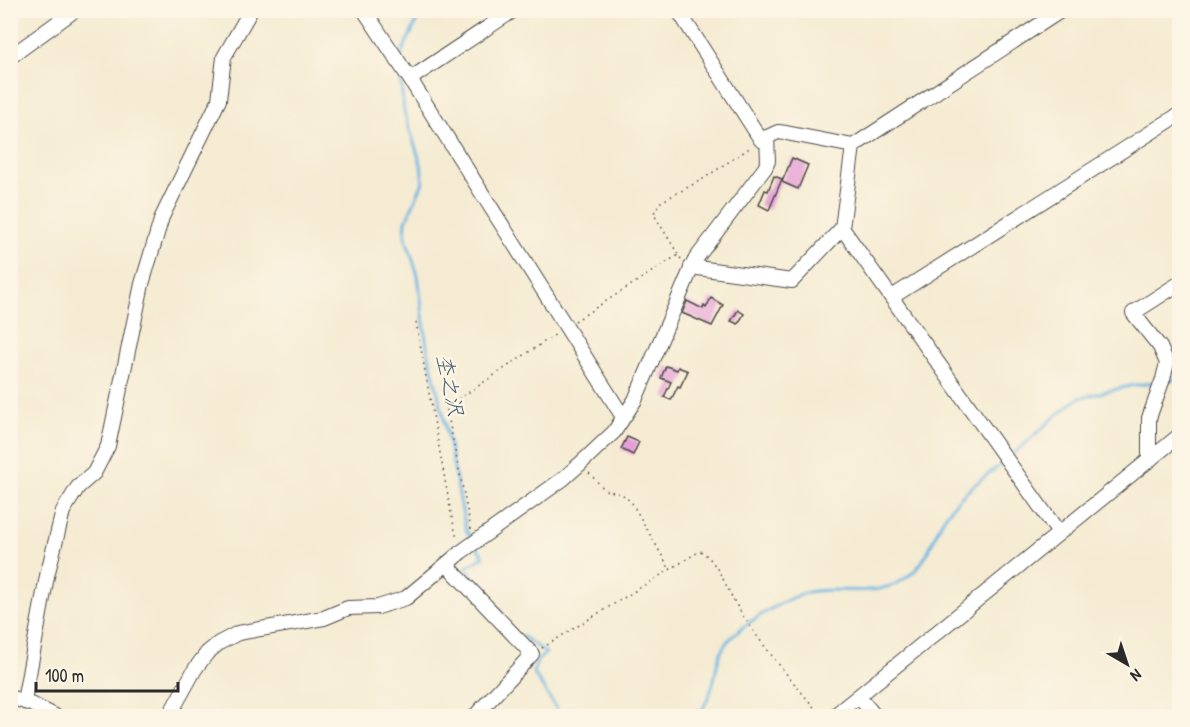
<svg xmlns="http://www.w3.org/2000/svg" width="1190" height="727" viewBox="0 0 1190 727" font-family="'Patrick Hand','Klee One',sans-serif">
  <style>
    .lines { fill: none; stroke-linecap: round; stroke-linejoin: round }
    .stream { stroke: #67b4e1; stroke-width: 3 }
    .building { fill: #e59fd6 }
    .minor-casing { stroke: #494844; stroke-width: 16 }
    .path { stroke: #494844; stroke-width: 1.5; stroke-dasharray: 1.5 4.5; stroke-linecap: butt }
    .minor { stroke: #fff; stroke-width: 14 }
    .labels { text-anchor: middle; stroke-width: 5; stroke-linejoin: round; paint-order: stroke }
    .water-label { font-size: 21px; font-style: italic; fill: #405b6b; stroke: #fcf5e5 }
  </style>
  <rect width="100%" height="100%" fill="#fcf5e5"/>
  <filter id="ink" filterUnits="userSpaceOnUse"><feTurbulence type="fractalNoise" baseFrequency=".0167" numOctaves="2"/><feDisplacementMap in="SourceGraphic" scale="12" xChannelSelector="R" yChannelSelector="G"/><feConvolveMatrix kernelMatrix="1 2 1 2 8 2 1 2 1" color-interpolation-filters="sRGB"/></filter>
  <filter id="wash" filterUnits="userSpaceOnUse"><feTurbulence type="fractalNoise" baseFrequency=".008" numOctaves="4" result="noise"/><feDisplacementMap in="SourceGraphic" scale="24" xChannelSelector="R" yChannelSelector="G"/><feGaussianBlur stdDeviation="1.35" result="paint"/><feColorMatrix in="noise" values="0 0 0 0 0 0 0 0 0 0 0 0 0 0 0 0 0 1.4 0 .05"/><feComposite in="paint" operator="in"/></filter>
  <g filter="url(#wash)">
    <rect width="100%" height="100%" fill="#f5ebd2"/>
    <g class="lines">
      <!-- stream -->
      <g class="stream">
        <polyline points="401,58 403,50 422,10"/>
        <polyline points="400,73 404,112 421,164 423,182 406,221 405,235 418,276 427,347 444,419 466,530 472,540"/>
        <polyline points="1167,381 1180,378"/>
        <polyline points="1010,457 1058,414 1079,398 1130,386 1157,382"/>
        <polyline points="476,546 484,557 466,567 474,580 502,613"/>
        <polyline points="522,636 546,653 538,660 533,672 561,716"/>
        <path d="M698 716C705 706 710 696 713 684 717 669 717 653 728 641 744 623 791 594 814 591 847 587 883 599 911 574 926 562 933 540 941 523 955 498 980 480 1003 463"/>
      </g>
    </g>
    <g id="blocks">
      <!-- building -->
      <g class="building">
        <polygon points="792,158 808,165 798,189 782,182"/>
        <polygon points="774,176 782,179 769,210 759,205 765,190 768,191"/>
        <polygon points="711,298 723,305 712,326 682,313 687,301 703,309 704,306 706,308"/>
        <polygon points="738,310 744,314 738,324 731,321"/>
        <polygon points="666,366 677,370 678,367 688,371 680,387 678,386 671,400 664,397 671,382 661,378"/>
        <polygon points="627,437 639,442 633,455 621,449"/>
      </g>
    </g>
  </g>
  <g filter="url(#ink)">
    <use href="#blocks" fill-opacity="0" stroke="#494844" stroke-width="1.5"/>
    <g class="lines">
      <defs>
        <g id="minor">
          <polyline points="364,10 410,79 623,417"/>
          <polyline points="678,10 761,140 778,132 786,133 853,146 1062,10"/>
          <polyline points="10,57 75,10"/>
          <polyline points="410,79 514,10"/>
          <polyline points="842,228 1059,533"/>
          <polyline points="691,267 792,281 842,228 853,146"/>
          <polyline points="892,297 1180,114"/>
          <polyline points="1149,461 1149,418 1163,379 1167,363 1160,347 1133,313 1180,283"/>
          <polyline points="447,565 532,654 475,716"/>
          <polyline points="10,697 33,705 55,716"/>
          <polyline points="859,697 875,716"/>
          <polyline points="24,701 47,576 63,511 78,487 94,473 108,446 142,284 162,217 219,100 224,57 251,10"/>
          <polyline points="169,716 195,669 207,653 219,643 238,633 324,618 348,608 378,607 406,598 461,552 563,479 581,463 614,432 635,400 695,260 765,168 768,161 767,137"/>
          <polyline points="834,716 1180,435"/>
        </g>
      </defs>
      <!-- minor casing -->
      <use href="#minor" class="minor-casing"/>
      <!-- path -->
      <g class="path">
        <polyline points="681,259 656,218 654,213 659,203 703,179 751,147"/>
        <polyline points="575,321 678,255"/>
        <polyline points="416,322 451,513 456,535 459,538"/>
        <polyline points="589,473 605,490 622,494 632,503 669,568"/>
        <polyline points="471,529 447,411 448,406 556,334"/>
        <path d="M542 648 700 551C714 557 727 587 734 601 758 642 791 679 821 716"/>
      </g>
      <!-- minor -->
      <use href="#minor" class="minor"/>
    </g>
  </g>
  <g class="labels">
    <!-- water labels -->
    <g class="water-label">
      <text transform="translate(450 385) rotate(78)" y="7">杢之沢</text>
    </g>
  </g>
  <!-- margin -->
  <rect width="1190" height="727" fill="none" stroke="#fcf5e5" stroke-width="36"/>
  <!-- north arrow -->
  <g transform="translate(1127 664) rotate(141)" stroke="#fcf5e5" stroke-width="4.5" paint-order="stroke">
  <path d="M0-4.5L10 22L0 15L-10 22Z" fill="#2b2b2b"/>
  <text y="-9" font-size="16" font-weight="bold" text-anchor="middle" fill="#2b2b2b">N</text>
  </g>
  <!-- scale -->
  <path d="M36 682v9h142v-9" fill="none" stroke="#2b2b2b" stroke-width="3"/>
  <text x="45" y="682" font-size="18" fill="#2b2b2b" stroke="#fcf5e5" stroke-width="4.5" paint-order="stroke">100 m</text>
</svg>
